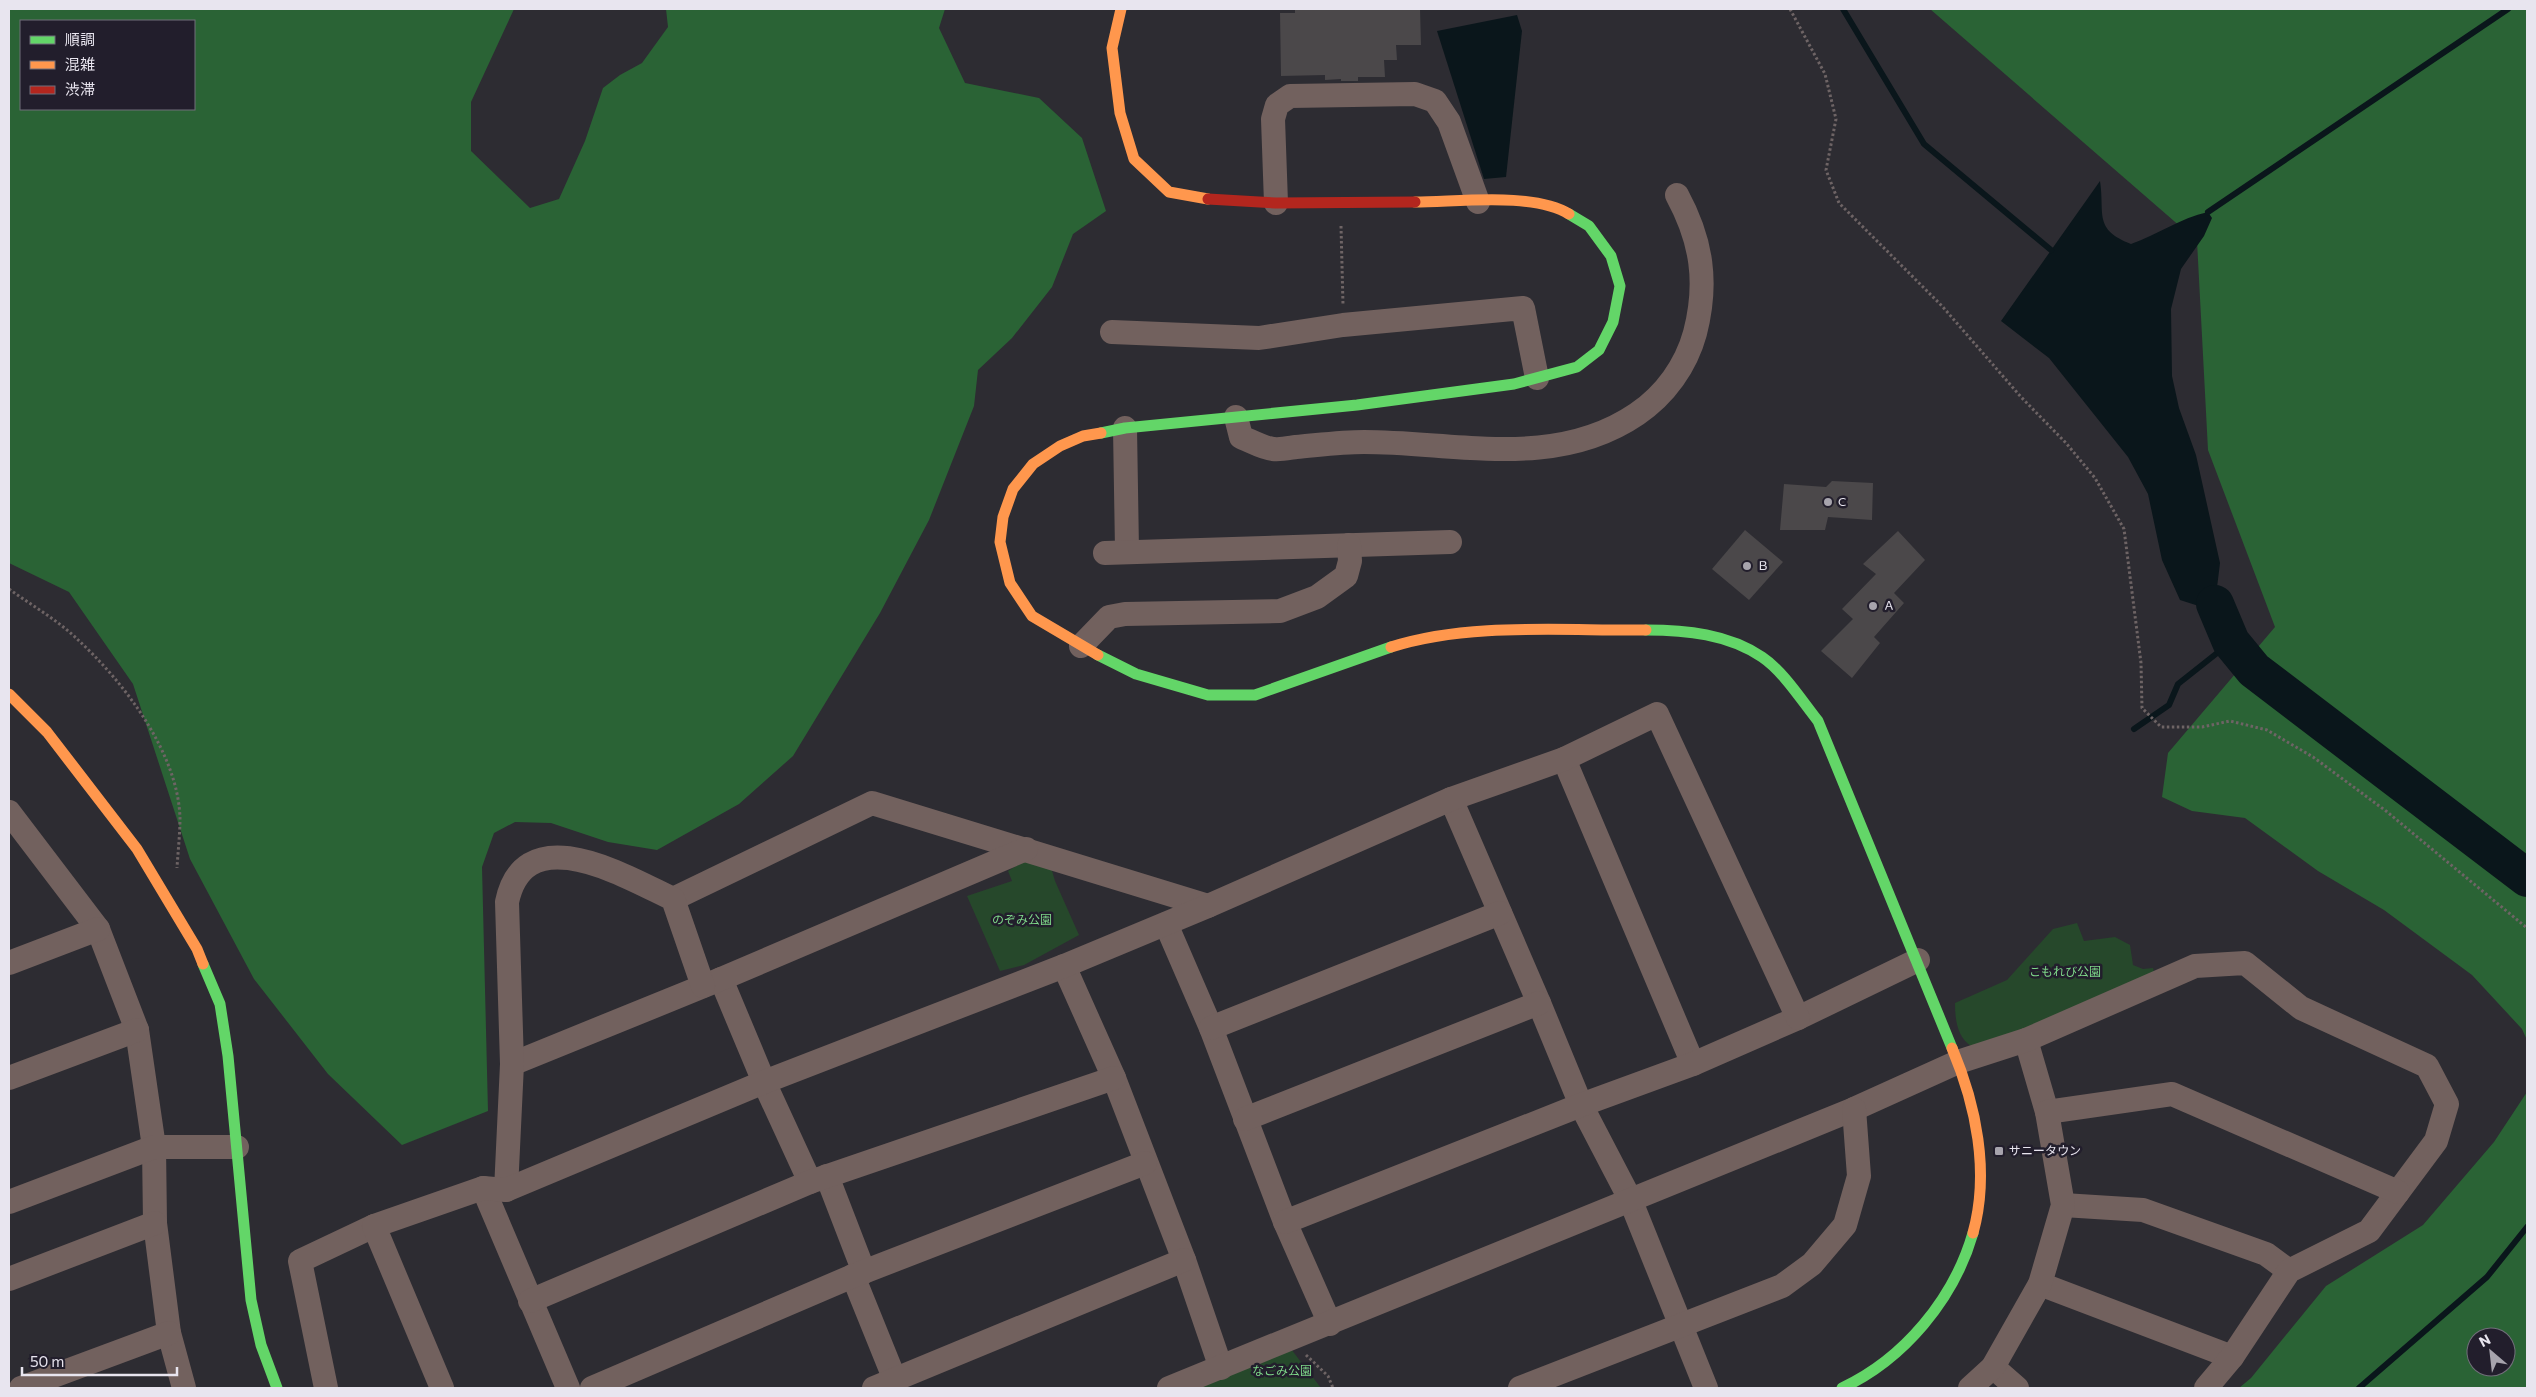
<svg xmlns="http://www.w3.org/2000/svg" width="2536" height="1397" viewBox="0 0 2536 1397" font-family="Commissioner,'Noto Sans JP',sans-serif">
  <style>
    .green { fill: #26482b }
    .forest { fill: #2a6335; fill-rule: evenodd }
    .water { fill: #0a161b }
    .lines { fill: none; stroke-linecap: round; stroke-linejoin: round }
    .stream { stroke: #0a161b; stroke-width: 6 }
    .river { stroke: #0a161b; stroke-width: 38 }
    .building { fill: #4b484a }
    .path { stroke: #6e6465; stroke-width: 3; stroke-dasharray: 2.5 2.5; stroke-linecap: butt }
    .street { stroke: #72615e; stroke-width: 24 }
    .fast { stroke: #63d668; stroke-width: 11 }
    .slow { stroke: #ff974d; stroke-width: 11 }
    .jam { stroke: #b3261e; stroke-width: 11 }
    .poi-dot { fill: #a7a4ad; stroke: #221e2c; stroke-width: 2 }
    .labels { text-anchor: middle; stroke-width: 5; stroke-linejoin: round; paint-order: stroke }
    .poi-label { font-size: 12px; fill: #e8e5ef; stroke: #221e2c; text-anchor: start }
    .park-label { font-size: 12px; fill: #7ed789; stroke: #221e2c }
  </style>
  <rect width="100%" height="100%" fill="#2d2c32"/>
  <!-- green -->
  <g class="green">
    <polygon points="1024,861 1050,864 1055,881 1079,935 1024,965 1000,971 967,896 1012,881 1008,871"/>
    <path d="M2077 923 2084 941 2115 937 2130 945 2133 965 2143 969 2153 968 2154 972 2005 1038 1971 1046C1957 1037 1955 1019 1955 1003L2007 980 2053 929Z"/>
    <polygon points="1291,1349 1321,1388 1192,1388"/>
  </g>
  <!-- forest -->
  <g class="forest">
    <path d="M9 9H514L471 102V151L530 208 559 199 585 141 603 88 620 75 642 63 668 27 666 9H945L939 28 965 83 1039 98 1082 138 1106 211 1073 234 1052 287 1012 338 978 370 974 406 929 520 880 613 793 756 739 804 657 850 608 842 551 823 515 822 494 833 482 867 488 1111 402 1145 328 1074 254 979 190 859 133 684 69 592 9 563ZM21 21H194V109H21Z"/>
    <polygon points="1930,9 2527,9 2527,1040 2522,1029 2472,975 2384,910 2318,871 2245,818 2192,811 2162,797 2168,753 2275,627 2208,450 2197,241"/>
    <path d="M2527 1092V1388H2239L2251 1378 2326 1286 2423 1225 2494 1142ZM2476 1337H2506V1367H2476Z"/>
  </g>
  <!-- water -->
  <g class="water">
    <polygon points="1517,15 1522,31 1506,177 1484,179 1437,31"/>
    <path d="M2100 181C2105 214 2093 229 2131 244 2157 235 2180 218 2208 212L2212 218 2204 236 2181 269 2171 309 2172 376 2179 408 2196 455 2220 563 2215 604 2205 608 2180 600 2162 560 2148 494 2128 457 2049 358 2001 321Z"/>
  </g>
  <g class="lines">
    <!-- stream -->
    <g class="stream">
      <polyline points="1843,9 1924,144 2051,250"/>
      <polyline points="2208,212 2508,9"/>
      <polyline points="2134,729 2169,705 2178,684 2231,642"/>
      <polyline points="2359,1388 2487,1277 2527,1227"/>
    </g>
    <!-- river -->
    <polyline class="river" points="2215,604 2231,642 2254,670 2527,878"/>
  </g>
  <!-- building -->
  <g class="building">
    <polygon points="1295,9 1420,9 1421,45 1396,45 1397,60 1384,60 1385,77 1358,77 1358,81 1341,81 1341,79 1325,80 1325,75 1281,76 1280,13 1295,13"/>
    <polygon points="1832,481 1873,483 1872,520 1828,517 1825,530 1780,530 1784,484 1826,487"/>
    <polygon points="1745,530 1783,562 1749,600 1712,569"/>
    <polygon points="1898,531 1925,560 1894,593 1904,603 1874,637 1880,643 1852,678 1821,651 1853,619 1842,609 1876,574 1863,564"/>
  </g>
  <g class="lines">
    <!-- path -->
    <g class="path">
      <polyline points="1790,9 1825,74 1836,119 1826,170 1839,203 1942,306 2021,397 2066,443 2095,478 2124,529 2141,663 2142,708 2161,727 2202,727 2230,721 2267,730 2313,757 2386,811 2527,928"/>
      <polyline points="1341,226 1343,305"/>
      <path d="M9 589C31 605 56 619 76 638 123 681 178 752 180 818 180 834 178 851 177 868"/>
      <polyline points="1306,1355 1328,1376 1333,1388"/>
    </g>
    <!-- street -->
    <g class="street">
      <polyline points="1276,203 1273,119 1277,105 1290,96 1415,94 1435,101 1449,122 1478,202"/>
      <polyline points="1112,332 1259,338 1343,325 1523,308 1537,378"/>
      <path d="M1236 417 1241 437C1251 441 1263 448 1273 449 1280 450 1289 448 1296 447 1319 445 1341 442 1364 442 1456 442 1555 470 1637 414 1665 395 1686 366 1695 333 1708 283 1702 241 1677 195"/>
      <polyline points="1125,428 1127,550"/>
      <polyline points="1105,553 1450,542"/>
      <polyline points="1081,646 1109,617 1125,614 1280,611 1317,597 1346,576 1350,561 1349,545"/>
      <polyline points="1564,759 1693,1064"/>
      <polyline points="1451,799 1539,1003 1581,1105 1630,1199 1706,1388"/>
      <polyline points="9,812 98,929 137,1030 154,1147 155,1223 169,1333 184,1388"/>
      <polyline points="673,899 872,803 1208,906"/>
      <polyline points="1166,924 1211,1028 1285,1222 1330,1324"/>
      <polyline points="9,963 98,929"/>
      <polyline points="1064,966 1114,1078 1184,1260 1221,1368"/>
      <polyline points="721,979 764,1082 810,1182"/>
      <polyline points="1211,1028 1500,913"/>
      <polyline points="2026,1040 2047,1112"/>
      <polyline points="512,1064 721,979 1026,849"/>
      <polyline points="9,1078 137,1030"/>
      <polyline points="1245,1119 1539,1003"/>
      <polyline points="827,1176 864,1272"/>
      <polyline points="483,1188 568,1388"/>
      <path d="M506 1190 512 1064 507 902C525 816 626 877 673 899L703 986"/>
      <polyline points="9,1202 154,1147 237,1147"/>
      <polyline points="2063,1205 2143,1210 2266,1254 2289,1271"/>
      <polyline points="1285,1222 1581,1105 1693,1064 1798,1018 1918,960"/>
      <polyline points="853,1276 895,1380"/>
      <polyline points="9,1279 155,1223"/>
      <polyline points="2040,1284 2232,1357"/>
      <polyline points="530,1301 810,1182 1114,1078"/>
      <polyline points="1993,1367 2017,1388"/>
      <polyline points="21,1388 169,1333"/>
      <polyline points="326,1388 300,1261 374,1226"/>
      <polyline points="442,1388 374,1226 483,1188 506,1190 764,1082 1064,966 1208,906 1451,799 1564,759 1657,714 1798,1018"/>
      <polyline points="592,1388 853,1276 1145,1163"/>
      <polyline points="874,1388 1184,1260"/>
      <polyline points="1169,1388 1854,1109 1958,1062 2026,1040 2195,966 2245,963 2301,1008 2427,1066 2447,1104 2436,1141 2369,1231 2289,1271 2232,1357 2206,1388"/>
      <polyline points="1520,1388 1782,1286 1812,1264 1845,1225 1859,1176 1854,1109"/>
      <polyline points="1970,1388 1993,1367 2040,1284 2063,1205 2047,1112 2172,1094 2398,1192"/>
    </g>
    <!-- fast -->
    <g class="fast">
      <polyline points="1101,433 1125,428 1357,405 1514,384 1577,367 1599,350 1613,322 1620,286 1611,256 1589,226 1569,214"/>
      <path d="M1646 630C1686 630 1728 634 1762 657 1783 671 1802 701 1818 721L1952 1048"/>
      <polyline points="1098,655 1136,674 1208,695 1255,695 1391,647"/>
      <polyline points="203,964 220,1004 228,1056 251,1300 261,1345 277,1388"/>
      <path d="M1842 1388C1904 1359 1954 1299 1973 1233"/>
    </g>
    <!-- slow -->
    <g class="slow">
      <polyline points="1121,9 1112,48 1120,113 1134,159 1169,192 1208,199"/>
      <path d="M1415 202C1458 202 1533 192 1569 214"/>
      <path d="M1391 647C1469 622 1564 631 1646 630"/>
      <polyline points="1098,655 1032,616 1010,583 1000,542 1003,517 1013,489 1033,464 1060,446 1083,436 1101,433"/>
      <polyline points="9,694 47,732 137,849 197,949 203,964"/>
      <path d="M1952 1048C1976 1105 1990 1172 1973 1233"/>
    </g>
    <!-- jam -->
    <polyline class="jam" points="1208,199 1276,203 1415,202"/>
  </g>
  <!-- markers -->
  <g class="poi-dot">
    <circle cx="1828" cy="502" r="5"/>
    <circle cx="1747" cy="566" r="5"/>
    <circle cx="1873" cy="606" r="5"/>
    <rect x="1994" y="1146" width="10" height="10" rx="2.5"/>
  </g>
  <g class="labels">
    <!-- poi labels -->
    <g class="poi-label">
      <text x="1838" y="506">C</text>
      <text x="1757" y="570">Ｂ</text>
      <text x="1883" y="610">Ａ</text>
      <text x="2009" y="1155">サニータウン</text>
    </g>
    <!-- park labels -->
    <g class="park-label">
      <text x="1022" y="924">のぞみ公園</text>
      <text x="2065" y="976">こもれび公園</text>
      <text x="1282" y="1375">なごみ公園</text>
    </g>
  </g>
  <!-- border -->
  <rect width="2536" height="1397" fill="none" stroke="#e8e5ef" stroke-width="20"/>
  <!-- legend -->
  <rect x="20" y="20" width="175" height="90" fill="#221e2c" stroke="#716e7a"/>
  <rect x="30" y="36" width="25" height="8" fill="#63d668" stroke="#716e7a"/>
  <text x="65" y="45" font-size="15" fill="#e8e5ef">順調</text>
  <rect x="30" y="61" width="25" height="8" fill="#ff974d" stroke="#716e7a"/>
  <text x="65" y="70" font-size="15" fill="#e8e5ef">混雑</text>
  <rect x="30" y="86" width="25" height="8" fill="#b3261e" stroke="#716e7a"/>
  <text x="65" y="95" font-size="15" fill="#e8e5ef">渋滞</text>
  <!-- north arrow -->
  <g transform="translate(2491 1352) rotate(332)"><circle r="24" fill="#221e2c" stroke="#716e7a"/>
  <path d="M0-4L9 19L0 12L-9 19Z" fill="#a7a4ad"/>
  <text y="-8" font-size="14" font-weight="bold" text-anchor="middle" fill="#e8e5ef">N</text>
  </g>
  <!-- scale -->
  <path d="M22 1367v8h155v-8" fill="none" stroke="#e8e5ef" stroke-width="2.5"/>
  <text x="30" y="1367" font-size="15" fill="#e8e5ef" stroke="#221e2c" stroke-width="4" paint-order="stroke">50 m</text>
</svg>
